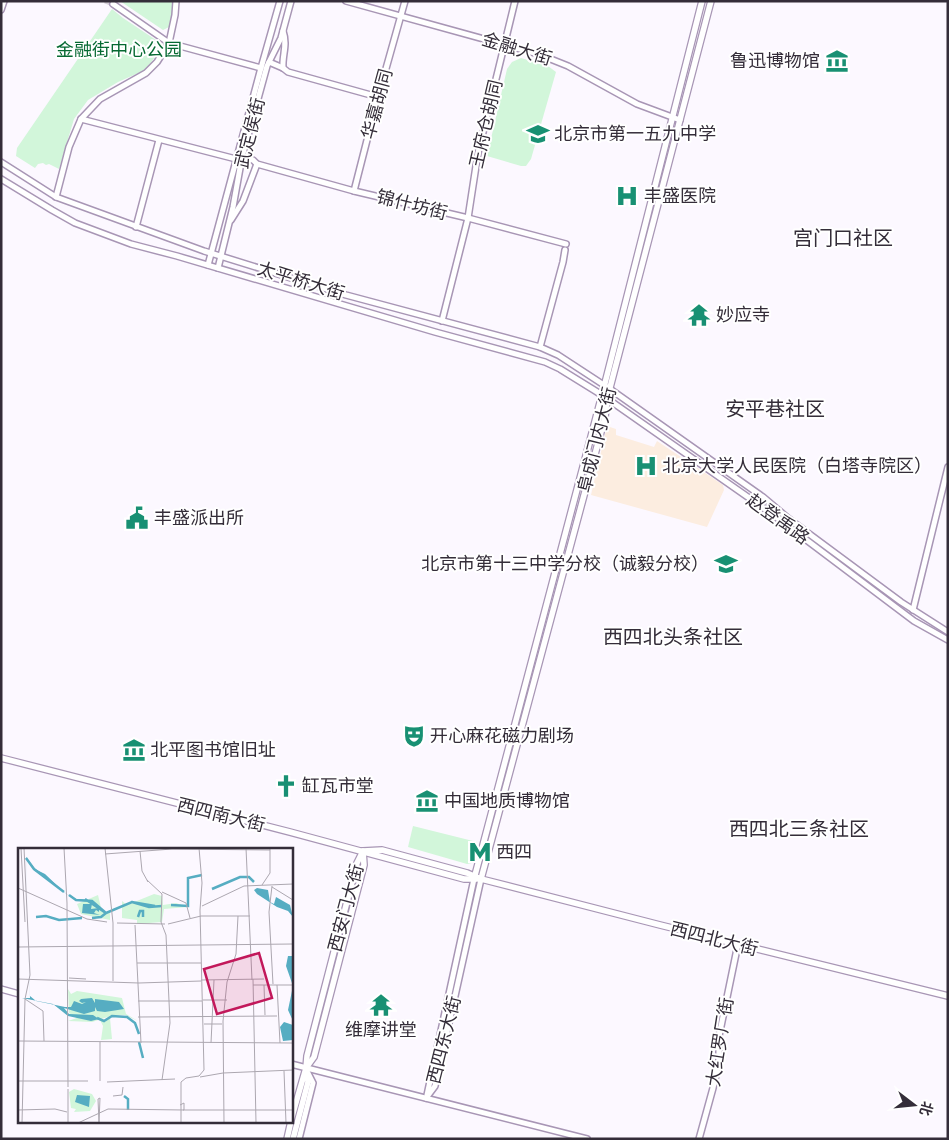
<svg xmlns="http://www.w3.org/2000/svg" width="949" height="1140" viewBox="0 0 949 1140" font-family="Jost,'Noto Sans SC',sans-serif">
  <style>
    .medical { fill: #fcede0 }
    .green { fill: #d2f6da }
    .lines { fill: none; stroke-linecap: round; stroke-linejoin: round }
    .secondary-tunnel { stroke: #d4cfd7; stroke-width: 5; stroke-dasharray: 5 2.5; stroke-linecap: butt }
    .secondary-casing { stroke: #a896b5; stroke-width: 8 }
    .primary-casing { stroke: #a896b5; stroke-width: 8 }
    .secondary { stroke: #fff; stroke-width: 5 }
    .primary { stroke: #fff; stroke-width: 5.5 }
    .labels { text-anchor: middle; stroke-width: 4; stroke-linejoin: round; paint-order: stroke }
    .street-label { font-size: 18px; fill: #342d39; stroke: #fff }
    .park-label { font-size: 18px; fill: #066932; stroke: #fff }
    .poi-label { font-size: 18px; fill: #342d39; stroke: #fff; text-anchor: start }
    .quarter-label { font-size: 20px; fill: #342d39; stroke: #fff }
    .inset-river { fill: none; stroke: #56adc2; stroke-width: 2.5 }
    .inset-road { fill: none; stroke: #aca7b0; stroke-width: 1 }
    .view { fill: #c2185b; fill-opacity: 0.15; stroke: #c2185b; stroke-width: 2.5 }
    .inset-edge { fill: none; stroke: #342d39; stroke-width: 2.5 }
  </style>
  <rect width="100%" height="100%" fill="#fcf8ff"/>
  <!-- medical -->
  <polygon class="medical" points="607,426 616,429 616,435 654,447 657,441 723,485 724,490 707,527 591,495"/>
  <!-- green -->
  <g class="green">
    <polygon points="120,1 172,1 172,18 169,27 163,30"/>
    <polygon points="112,9 123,18 156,40 159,51 150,64 143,71 118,82 88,100 74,119 59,169 49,164 46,165 43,163 38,164 35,168 16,156 17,148"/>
    <polygon points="521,58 548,66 556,72 531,159 526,166 521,166 487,156 507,69 512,62"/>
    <polygon points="413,826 477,842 472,863 467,864 408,847"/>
  </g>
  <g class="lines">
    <!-- secondary-tunnel -->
    <polyline class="secondary-tunnel" points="105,1 113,4"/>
    <defs>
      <g id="secondary">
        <polyline points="346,1 538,54 568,66 637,104 680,120"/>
        <polyline points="113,4 169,43 261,68"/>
        <polyline points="1,10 4,1"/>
        <path d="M283 31C288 45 282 55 283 68"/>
        <polyline points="269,62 283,68 288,72 378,97"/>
        <polyline points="81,119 236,159"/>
        <polyline points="242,157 253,160 257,164 354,191 468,218 566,244"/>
        <polyline points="1,162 56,197 204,251 346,295 540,347 558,355 610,389 763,497 789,519 901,602 948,632"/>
        <polyline points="1,179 52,210 75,223 131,244 177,256 435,332 545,362 560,369 602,395 772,514 914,621 948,640"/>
        <polyline points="354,191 378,97 405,1"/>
        <polyline points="56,197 69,147 81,119 100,99 146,73 157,62 169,43 175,15 176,1"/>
        <polyline points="231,220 243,201 257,164"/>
        <polyline points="136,227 159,140"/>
        <polyline points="208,265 261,68 280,1"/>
        <polyline points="218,268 233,207 242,157 267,66 281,38 291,1"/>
        <polyline points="442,321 468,218 478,153 515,1"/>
        <polyline points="540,347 563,262 565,250"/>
        <polyline points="913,610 948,467"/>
        <polyline points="1,989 19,994"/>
        <polyline points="291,1064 587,1139"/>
        <polyline points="427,1095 474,879"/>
        <polyline points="426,1098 435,1086 481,879"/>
        <polyline points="299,1139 313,1083 308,1073"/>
        <polyline points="699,1139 713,1088 719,1062 719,1036 738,944"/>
      </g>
      <g id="primary">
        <polyline points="1,758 290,832 464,879 477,879"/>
        <polyline points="363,851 382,850 467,873 481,879 660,925 948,996"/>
        <polyline points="474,879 602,395 702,1"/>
        <polyline points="481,879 605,417 607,399 711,1"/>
        <polyline points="291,1120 306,1068 307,1056 357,863 362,853"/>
        <polyline points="287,1139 291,1121"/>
        <polyline points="293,1139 308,1082 306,1068 314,1057 364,865 363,851"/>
      </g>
    </defs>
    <!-- secondary casing -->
    <use href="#secondary" class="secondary-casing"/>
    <!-- primary casing -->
    <use href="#primary" class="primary-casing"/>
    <!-- secondary -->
    <use href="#secondary" class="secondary"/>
    <!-- primary -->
    <use href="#primary" class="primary"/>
  </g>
  <!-- icons -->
  <defs>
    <symbol id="museum-bare" viewBox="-9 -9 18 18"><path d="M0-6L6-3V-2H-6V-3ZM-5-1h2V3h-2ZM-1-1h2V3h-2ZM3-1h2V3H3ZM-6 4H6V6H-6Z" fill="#189073" stroke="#fff" stroke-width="2.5" paint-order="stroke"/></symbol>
    <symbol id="school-bare" viewBox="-9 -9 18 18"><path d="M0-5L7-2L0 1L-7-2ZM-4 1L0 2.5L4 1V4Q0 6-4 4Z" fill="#189073" stroke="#fff" stroke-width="2.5" paint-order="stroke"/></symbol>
    <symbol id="hospital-bare" viewBox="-9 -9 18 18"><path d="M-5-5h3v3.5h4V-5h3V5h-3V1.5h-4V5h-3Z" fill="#189073" stroke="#fff" stroke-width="2.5" paint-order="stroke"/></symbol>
    <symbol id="temple-bare" viewBox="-9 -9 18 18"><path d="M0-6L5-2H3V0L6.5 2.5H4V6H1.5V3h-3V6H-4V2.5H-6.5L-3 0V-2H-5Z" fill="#189073" stroke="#fff" stroke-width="2.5" paint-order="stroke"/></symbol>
    <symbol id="civic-bare" viewBox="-9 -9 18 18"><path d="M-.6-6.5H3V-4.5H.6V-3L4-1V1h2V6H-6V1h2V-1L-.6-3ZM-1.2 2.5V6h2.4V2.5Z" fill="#189073" stroke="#fff" stroke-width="2.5" paint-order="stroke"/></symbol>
    <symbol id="theatre-bare" viewBox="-9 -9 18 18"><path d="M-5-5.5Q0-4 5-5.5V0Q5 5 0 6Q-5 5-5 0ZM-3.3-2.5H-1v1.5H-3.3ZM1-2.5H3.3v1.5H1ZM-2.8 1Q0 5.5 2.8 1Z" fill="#189073" stroke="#fff" stroke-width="2.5" paint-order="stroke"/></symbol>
    <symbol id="church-bare" viewBox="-9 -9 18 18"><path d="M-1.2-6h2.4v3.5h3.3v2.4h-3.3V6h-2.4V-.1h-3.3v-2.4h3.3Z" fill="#189073" stroke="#fff" stroke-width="2.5" paint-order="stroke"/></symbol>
    <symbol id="metro-bare" viewBox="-9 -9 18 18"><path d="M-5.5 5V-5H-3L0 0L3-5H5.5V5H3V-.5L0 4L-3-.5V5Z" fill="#189073" stroke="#fff" stroke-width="2.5" paint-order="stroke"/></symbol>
  </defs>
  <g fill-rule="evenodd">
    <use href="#museum-bare" x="821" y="45" width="32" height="32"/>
    <use href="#school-bare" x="522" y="118" width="32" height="32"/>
    <use href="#hospital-bare" x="611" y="180" width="32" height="32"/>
    <use href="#temple-bare" x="683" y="299" width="32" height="32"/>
    <use href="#hospital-bare" x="630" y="450" width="32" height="32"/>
    <use href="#civic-bare" x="121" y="502" width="32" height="32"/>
    <use href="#school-bare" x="710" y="548" width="32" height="32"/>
    <use href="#theatre-bare" x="398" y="720" width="32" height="32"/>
    <use href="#museum-bare" x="118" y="734" width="32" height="32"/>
    <use href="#church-bare" x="270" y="770" width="32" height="32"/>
    <use href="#museum-bare" x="411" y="785" width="32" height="32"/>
    <use href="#metro-bare" x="464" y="836" width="32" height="32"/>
    <use href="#temple-bare" x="365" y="989" width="32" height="32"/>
  </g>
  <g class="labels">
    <!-- street labels -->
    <g class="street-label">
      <text transform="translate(517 49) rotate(17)" y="6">金融大街</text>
      <text transform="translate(377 104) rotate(-75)" y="6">华嘉胡同</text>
      <text transform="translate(486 124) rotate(-77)" y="6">王府仓胡同</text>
      <text transform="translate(250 133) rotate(-76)" y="6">武定侯街</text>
      <text transform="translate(412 205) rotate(14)" y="6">锦什坊街</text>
      <text transform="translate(301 281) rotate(17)" y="6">太平桥大街</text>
      <text transform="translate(597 440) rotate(-76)" y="6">阜成门内大街</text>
      <text transform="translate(778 519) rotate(36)" y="6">赵登禹路</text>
      <text transform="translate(221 815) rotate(14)" y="6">西四南大街</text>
      <text transform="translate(346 908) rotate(-75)" y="6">西安门大街</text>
      <text transform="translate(714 939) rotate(14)" y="6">西四北大街</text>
      <text transform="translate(444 1040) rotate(-76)" y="6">西四东大街</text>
      <text transform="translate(720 1042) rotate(-81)" y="6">大红罗厂街</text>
    </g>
    <!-- park labels -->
    <g class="park-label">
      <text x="119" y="56">金融街中心公园</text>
    </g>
    <!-- poi labels -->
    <g class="poi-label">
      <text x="820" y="67" text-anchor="end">鲁迅博物馆</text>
      <text x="554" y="140">北京市第一五九中学</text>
      <text x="644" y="202">丰盛医院</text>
      <text x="716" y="321">妙应寺</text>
      <text x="662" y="472">北京大学人民医院（白塔寺院区）</text>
      <text x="154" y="524">丰盛派出所</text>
      <text x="709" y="570" text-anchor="end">北京市第十三中学分校（诚毅分校）</text>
      <text x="430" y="742">开心麻花磁力剧场</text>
      <text x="150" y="756">北平图书馆旧址</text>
      <text x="302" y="792">缸瓦市堂</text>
      <text x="444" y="807">中国地质博物馆</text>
      <text x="496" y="858">西四</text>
      <text x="381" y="1036" text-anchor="middle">维摩讲堂</text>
    </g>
    <!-- quarter labels -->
    <g class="quarter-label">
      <text x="843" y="245">宫门口社区</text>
      <text x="775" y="416">安平巷社区</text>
      <text x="673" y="644">西四北头条社区</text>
      <text x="799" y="836">西四北三条社区</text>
    </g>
  </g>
  <!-- overview -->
  <g transform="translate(18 848)">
    <rect width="275" height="275" fill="#fcf8ff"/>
    <path d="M136 46 144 48 145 57 158 55 170 59 146 61 144 74 119 76V72L104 70V53L109 57ZM80 47 84 64H92V72L63 66 59 56ZM50 141 53 146 59 143 104 150 108 166 120 173 107 167H96L74 174 50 173 59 170 51 165ZM92 170 94 191 83 192 85 178 82 172 87 174ZM56 241 74 246 78 253 72 263 56 264 58 261 53 260 51 244Z" fill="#d2f6da"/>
    <path d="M8 9 17 21 27 26 47 45 58 51 70 52H57L16 22 8 11 12 148 18 153 47 159H53L56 153 64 156 68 154 64 155 61 153 63 151 74 150 77 155V151L101 154 106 161 87 164 79 163 77 159V163L66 166 46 160 51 166 75 167 81 171 73 173 50 168 35 156 4 150H12ZM239 40 250 42 252 54 256 56 258 49 272 57 275 69 270 63 259 59 239 46 236 42ZM65 56H74L73 61 81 60V64L78 62 76 65 82 67 64 65ZM270 108H275V173L270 162 275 138 268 118ZM266 174 275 177V192L265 193 262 179ZM59 247 72 248 71 259 57 254Z" fill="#56adc2"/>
    <path class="inset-river" d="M8 10 16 21 46 44M194 41 222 29H231L236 34M51 47 58 52 74 53 88 65 114 54 137 58M67 51 88 65 114 54 131 59 144 58M153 57 170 58V30L184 27M18 69 28 68 41 72 64 70M120 69 122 63H125V69M74 70 83 69 88 65M79 170 86 173 94 168 109 169 117 175 121 186M121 194 125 210M106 248 110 251V262"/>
    <path class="inset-road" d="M3 0 7 74M6 0 12 127 7 151M46 0 49 55 50 239M87 0 95 75V133M228 0 234 132M122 3 124 23 130 34M87 6 154 1 252 2M129 32 144 46 143 74 148 87 152 175 144 232M244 37 252 25V0M254 38 251 64 255 136M254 39 275 52M0 40 69 71 89 74M144 44 168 55 172 70M184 58 226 38 275 36M183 68H232M99 75 147 76M150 76 183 68M117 77 123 195M0 99 275 96M119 115H183M51 130 68 131M0 131 121 135 183 133M235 131 238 275M183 132 246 131M235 137H275M246 137 247 167M259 137 262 195M7 151 25 163 26 193M185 152H209M120 153H184M120 169 259 168M186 176H204M0 193 275 195M82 194V233M193 195 196 132M266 223 268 275M205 225 275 222M182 229 205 225M0 233H70M89 234 157 231M50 241V275M95 248 104 247 105 239M0 262 37 261 49 264M165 262H275M4 275 7 151M60 275 90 261 166 262V255L162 257M81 275 80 251 82 250 81 275M163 275V234L168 230 181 228 186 222 182 62 184 35 181 0M206 275 205 173 209 134 218 106 220 68"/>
    <path class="view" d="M241 105 254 150 199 166 186 121Z"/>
    <rect width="275" height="275" class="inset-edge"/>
  </g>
  <!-- border -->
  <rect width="949" height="1140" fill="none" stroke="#342d39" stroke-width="5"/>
  <!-- north arrow -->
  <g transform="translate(914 1105) rotate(106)" stroke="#ffffff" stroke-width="4" paint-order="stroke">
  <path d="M0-4L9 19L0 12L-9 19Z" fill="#342d39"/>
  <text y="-8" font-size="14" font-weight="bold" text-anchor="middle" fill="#342d39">北</text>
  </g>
</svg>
